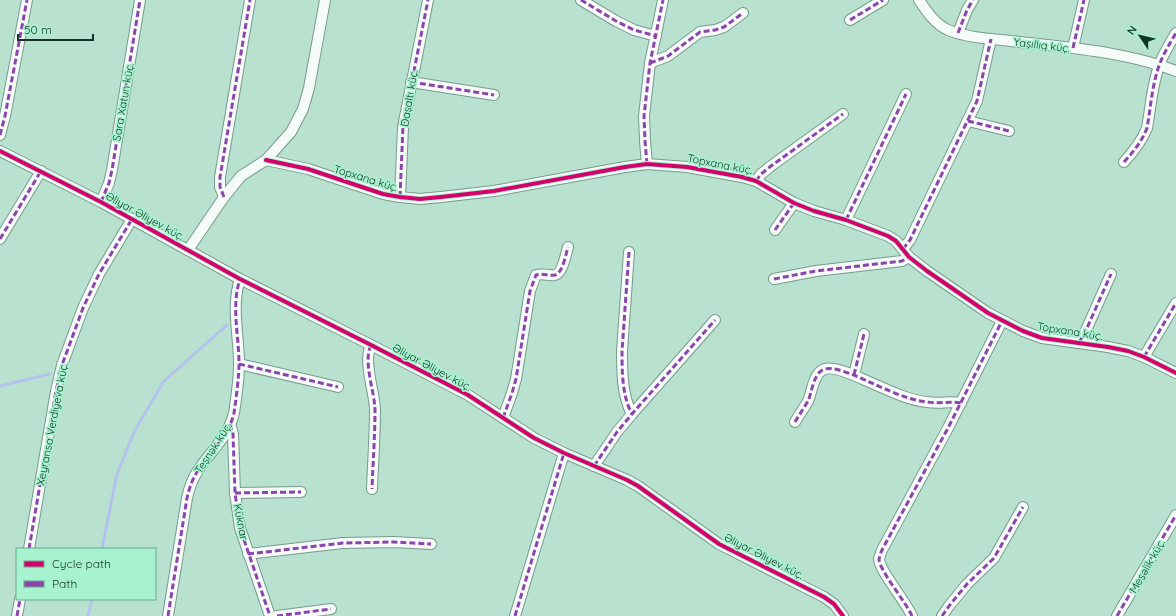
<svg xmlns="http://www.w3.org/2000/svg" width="1176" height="616" viewBox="0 0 1176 616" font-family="Quicksand,sans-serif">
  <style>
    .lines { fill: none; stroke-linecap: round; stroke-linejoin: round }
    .stream { stroke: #b5c2ee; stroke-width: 3 }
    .minor-casing { stroke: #799a8c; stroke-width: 12 }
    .minor { stroke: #f4fbf8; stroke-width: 10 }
    .quiet { stroke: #8e44ad; stroke-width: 3; stroke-dasharray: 6 3; stroke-linecap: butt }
    .cycleway-casing { stroke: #a7f3d0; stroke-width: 6 }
    .cycleway { stroke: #d6006c; stroke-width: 4 }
    .labels { text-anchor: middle; stroke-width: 3.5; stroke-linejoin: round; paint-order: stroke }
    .street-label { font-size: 11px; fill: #153427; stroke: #a7f3d0 }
  </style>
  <rect width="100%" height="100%" fill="#b8e2cf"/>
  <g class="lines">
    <!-- stream -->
    <g class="stream">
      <polyline points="0,386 50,374"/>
      <polyline points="102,549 117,474 135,430 164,381 227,325"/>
      <polyline points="88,616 92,599"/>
    </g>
    <defs>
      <g id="minor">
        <polyline points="581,0 616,21 634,30 656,36"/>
        <path d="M919 0C927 12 935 24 948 30 971 39 997 39 1020 42 1072 48 1127 52 1176 71"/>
        <polyline points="850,20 883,0"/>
        <polyline points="958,33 967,10 973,0"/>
        <polyline points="1073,48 1084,0"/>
        <polyline points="650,63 668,56 700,32 715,30 724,27 743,13"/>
        <polyline points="411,82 494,95"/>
        <polyline points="968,121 1009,131"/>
        <polyline points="0,135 5,116 27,0"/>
        <polyline points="0,151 101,202 240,279 371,345 468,395 534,438 564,453 627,480 638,486 719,544 824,597 834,604 843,616"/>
        <polyline points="266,160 308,169 383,194 400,197 420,199 441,197 494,191 625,167 647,164 687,167 742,177 756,181 794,203 814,211 846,220 888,236 896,241 909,257 927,271 988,313 1023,331 1042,338 1108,347 1128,351 1144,357 1176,373"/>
        <path d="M1124 162C1134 151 1142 141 1147 128 1151 106 1152 84 1160 63 1164 53 1170 43 1176 33"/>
        <polyline points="647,164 645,141 644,116 650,63 663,0"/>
        <polyline points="756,181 761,174 771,166 843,114"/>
        <polyline points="224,197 220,187 220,177 250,0"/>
        <polyline points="400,197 403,127 428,0"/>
        <polyline points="101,202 109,183 112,170 140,0"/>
        <polyline points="846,220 906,94"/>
        <polyline points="775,230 794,203"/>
        <polyline points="0,239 41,171"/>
        <polyline points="903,249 910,240 977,101 991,39"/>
        <polyline points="188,250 224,197 241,176 266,160 291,132 303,109 309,88 325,0"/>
        <path d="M629 252 622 351C622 371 622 396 632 414"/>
        <polyline points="774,279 816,271 902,261 909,257"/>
        <polyline points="1079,343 1087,328 1111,274"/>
        <path d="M371 345C363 362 374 389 375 409 375 435 373 462 372 489"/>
        <polyline points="1144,357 1176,303"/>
        <polyline points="239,364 338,387"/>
        <polyline points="854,375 864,334"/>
        <path d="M503 418 512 393 516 379 530 291 536 275C542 273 549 276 555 275 563 273 566 253 568 247"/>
        <path d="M795 422C799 415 804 408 808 401 812 392 813 377 821 371 830 363 858 377 867 381 886 389 907 400 927 402 939 404 950 401 961 403"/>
        <polyline points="230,424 233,434 235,493 240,528 270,616"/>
        <polyline points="594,466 617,432 632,414 715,320"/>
        <polyline points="235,493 301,492"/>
        <polyline points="29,549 56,391 62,365 83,308 99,274 132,219"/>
        <polyline points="248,554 343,543 394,542 431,544"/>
        <polyline points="17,616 20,599"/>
        <path d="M168 616 187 498C189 489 192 480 197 472 209 453 229 436 234 413 236 400 239 376 239 364 239 336 231 306 240 279"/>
        <polyline points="277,616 331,609"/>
        <polyline points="515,616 564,453"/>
        <path d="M912 616C906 602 879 570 879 559 880 556 881 552 882 550L948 428 1002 321"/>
        <polyline points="942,616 949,606 967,584 994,558 1023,507"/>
        <polyline points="1117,616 1176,515"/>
      </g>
    </defs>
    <!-- minor casing -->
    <use href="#minor" class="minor-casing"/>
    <!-- minor -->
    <use href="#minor" class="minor"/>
    <!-- quiet -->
    <g class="quiet">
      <polyline points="581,0 616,21 634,30 656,36"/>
      <polyline points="850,20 883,0"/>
      <polyline points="958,33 967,10 973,0"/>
      <polyline points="1073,48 1084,0"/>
      <polyline points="650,63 668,56 700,32 715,30 724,27 743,13"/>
      <polyline points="411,82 494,95"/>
      <polyline points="968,121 1009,131"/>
      <polyline points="0,135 5,116 27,0"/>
      <path d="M1124 162C1134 151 1142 141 1147 128 1151 106 1152 84 1160 63 1164 53 1170 43 1176 33"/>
      <polyline points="647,164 645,141 644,116 650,63 663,0"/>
      <polyline points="756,181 761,174 771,166 843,114"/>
      <polyline points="224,197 220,187 220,177 250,0"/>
      <polyline points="400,197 403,127 428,0"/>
      <polyline points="101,202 109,183 112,170 140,0"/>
      <polyline points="846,220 906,94"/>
      <polyline points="775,230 794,203"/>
      <polyline points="0,239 41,171"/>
      <polyline points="903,249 910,240 977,101 991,39"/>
      <path d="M629 252 622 351C622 371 622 396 632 414"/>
      <polyline points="774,279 816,271 902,261 909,257"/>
      <polyline points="1079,343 1087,328 1111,274"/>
      <path d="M371 345C363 362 374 389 375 409 375 435 373 462 372 489"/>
      <polyline points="1144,357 1176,303"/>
      <polyline points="239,364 338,387"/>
      <polyline points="854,375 864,334"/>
      <path d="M503 418 512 393 516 379 530 291 536 275C542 273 549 276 555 275 563 273 566 253 568 247"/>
      <path d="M795 422C799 415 804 408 808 401 812 392 813 377 821 371 830 363 858 377 867 381 886 389 907 400 927 402 939 404 950 401 961 403"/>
      <polyline points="230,424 233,434 235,493 240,528 270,616"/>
      <polyline points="594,466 617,432 632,414 715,320"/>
      <polyline points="235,493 301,492"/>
      <polyline points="29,549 56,391 62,365 83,308 99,274 132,219"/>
      <polyline points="248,554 343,543 394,542 431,544"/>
      <polyline points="17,616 20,599"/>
      <path d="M168 616 187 498C189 489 192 480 197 472 209 453 229 436 234 413 236 400 239 376 239 364 239 336 231 306 240 279"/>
      <polyline points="277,616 331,609"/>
      <polyline points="515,616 564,453"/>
      <path d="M912 616C906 602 879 570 879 559 880 556 881 552 882 550L948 428 1002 321"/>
      <polyline points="942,616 949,606 967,584 994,558 1023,507"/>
      <polyline points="1117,616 1176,515"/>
    </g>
    <defs>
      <g id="cycleway">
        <polyline points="0,151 101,202 240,279 371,345 468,395 534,438 564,453 627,480 638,486 719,544 824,597 834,604 843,616"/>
        <polyline points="266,160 308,169 383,194 400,197 420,199 441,197 494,191 625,167 647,164 687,167 742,177 756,181 794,203 814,211 846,220 888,236 896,241 909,257 927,271 988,313 1023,331 1042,338 1108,347 1128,351 1144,357 1176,373"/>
      </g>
    </defs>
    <!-- cycleway casing -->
    <use href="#cycleway" class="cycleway-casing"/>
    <!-- cycleway -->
    <use href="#cycleway" class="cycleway"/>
  </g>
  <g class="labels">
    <!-- street labels -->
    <g class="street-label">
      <text transform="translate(1042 45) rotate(7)" y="4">Yaşıllıq küç.</text>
      <text transform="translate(409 98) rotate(-80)" y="4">Daşaltı küç.</text>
      <text transform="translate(123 102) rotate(-80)" y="4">Sara Xatun küç.</text>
      <text transform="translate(720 164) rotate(11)" y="4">Topxana küç.</text>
      <text transform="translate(366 178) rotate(17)" y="4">Topxana küç.</text>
      <text transform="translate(145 216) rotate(29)" y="4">Əliyar Əliyev küç.</text>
      <text transform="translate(1070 331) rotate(9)" y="4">Topxana küç.</text>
      <text transform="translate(432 367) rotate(28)" y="4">Əliyar Əliyev küç.</text>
      <text transform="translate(52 424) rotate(-79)" y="4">Xeyransa Verdiyeva küç.</text>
      <text transform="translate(213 448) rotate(-57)" y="4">Teşnək küç.</text>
      <text transform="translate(241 522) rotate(79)" y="4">Küknar</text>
      <text transform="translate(764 556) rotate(27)" y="4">Əliyar Əliyev küç.</text>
      <text transform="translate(1147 566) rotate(-60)" y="4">Meşəlik küç.</text>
    </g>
  </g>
  <!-- legend -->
  <rect x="16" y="548" width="140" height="52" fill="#a7f3d0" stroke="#6da78c"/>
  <rect x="24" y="561" width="20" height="6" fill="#d6006c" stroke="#6da78c"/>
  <text x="52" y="568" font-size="12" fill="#153427">Cycle path</text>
  <rect x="24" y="581" width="20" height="6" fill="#8e44ad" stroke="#6da78c"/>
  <text x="52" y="588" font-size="12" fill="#153427">Path</text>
  <!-- north arrow -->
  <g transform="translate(1140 36) rotate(305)" stroke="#a7f3d0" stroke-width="3" paint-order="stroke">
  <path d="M0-3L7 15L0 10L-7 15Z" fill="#153427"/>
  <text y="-6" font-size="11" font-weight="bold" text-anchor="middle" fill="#153427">N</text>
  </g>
  <!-- scale -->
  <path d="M18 34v6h75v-6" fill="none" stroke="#153427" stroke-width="2"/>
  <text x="24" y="34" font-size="12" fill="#153427" stroke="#a7f3d0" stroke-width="3" paint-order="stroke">50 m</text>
</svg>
